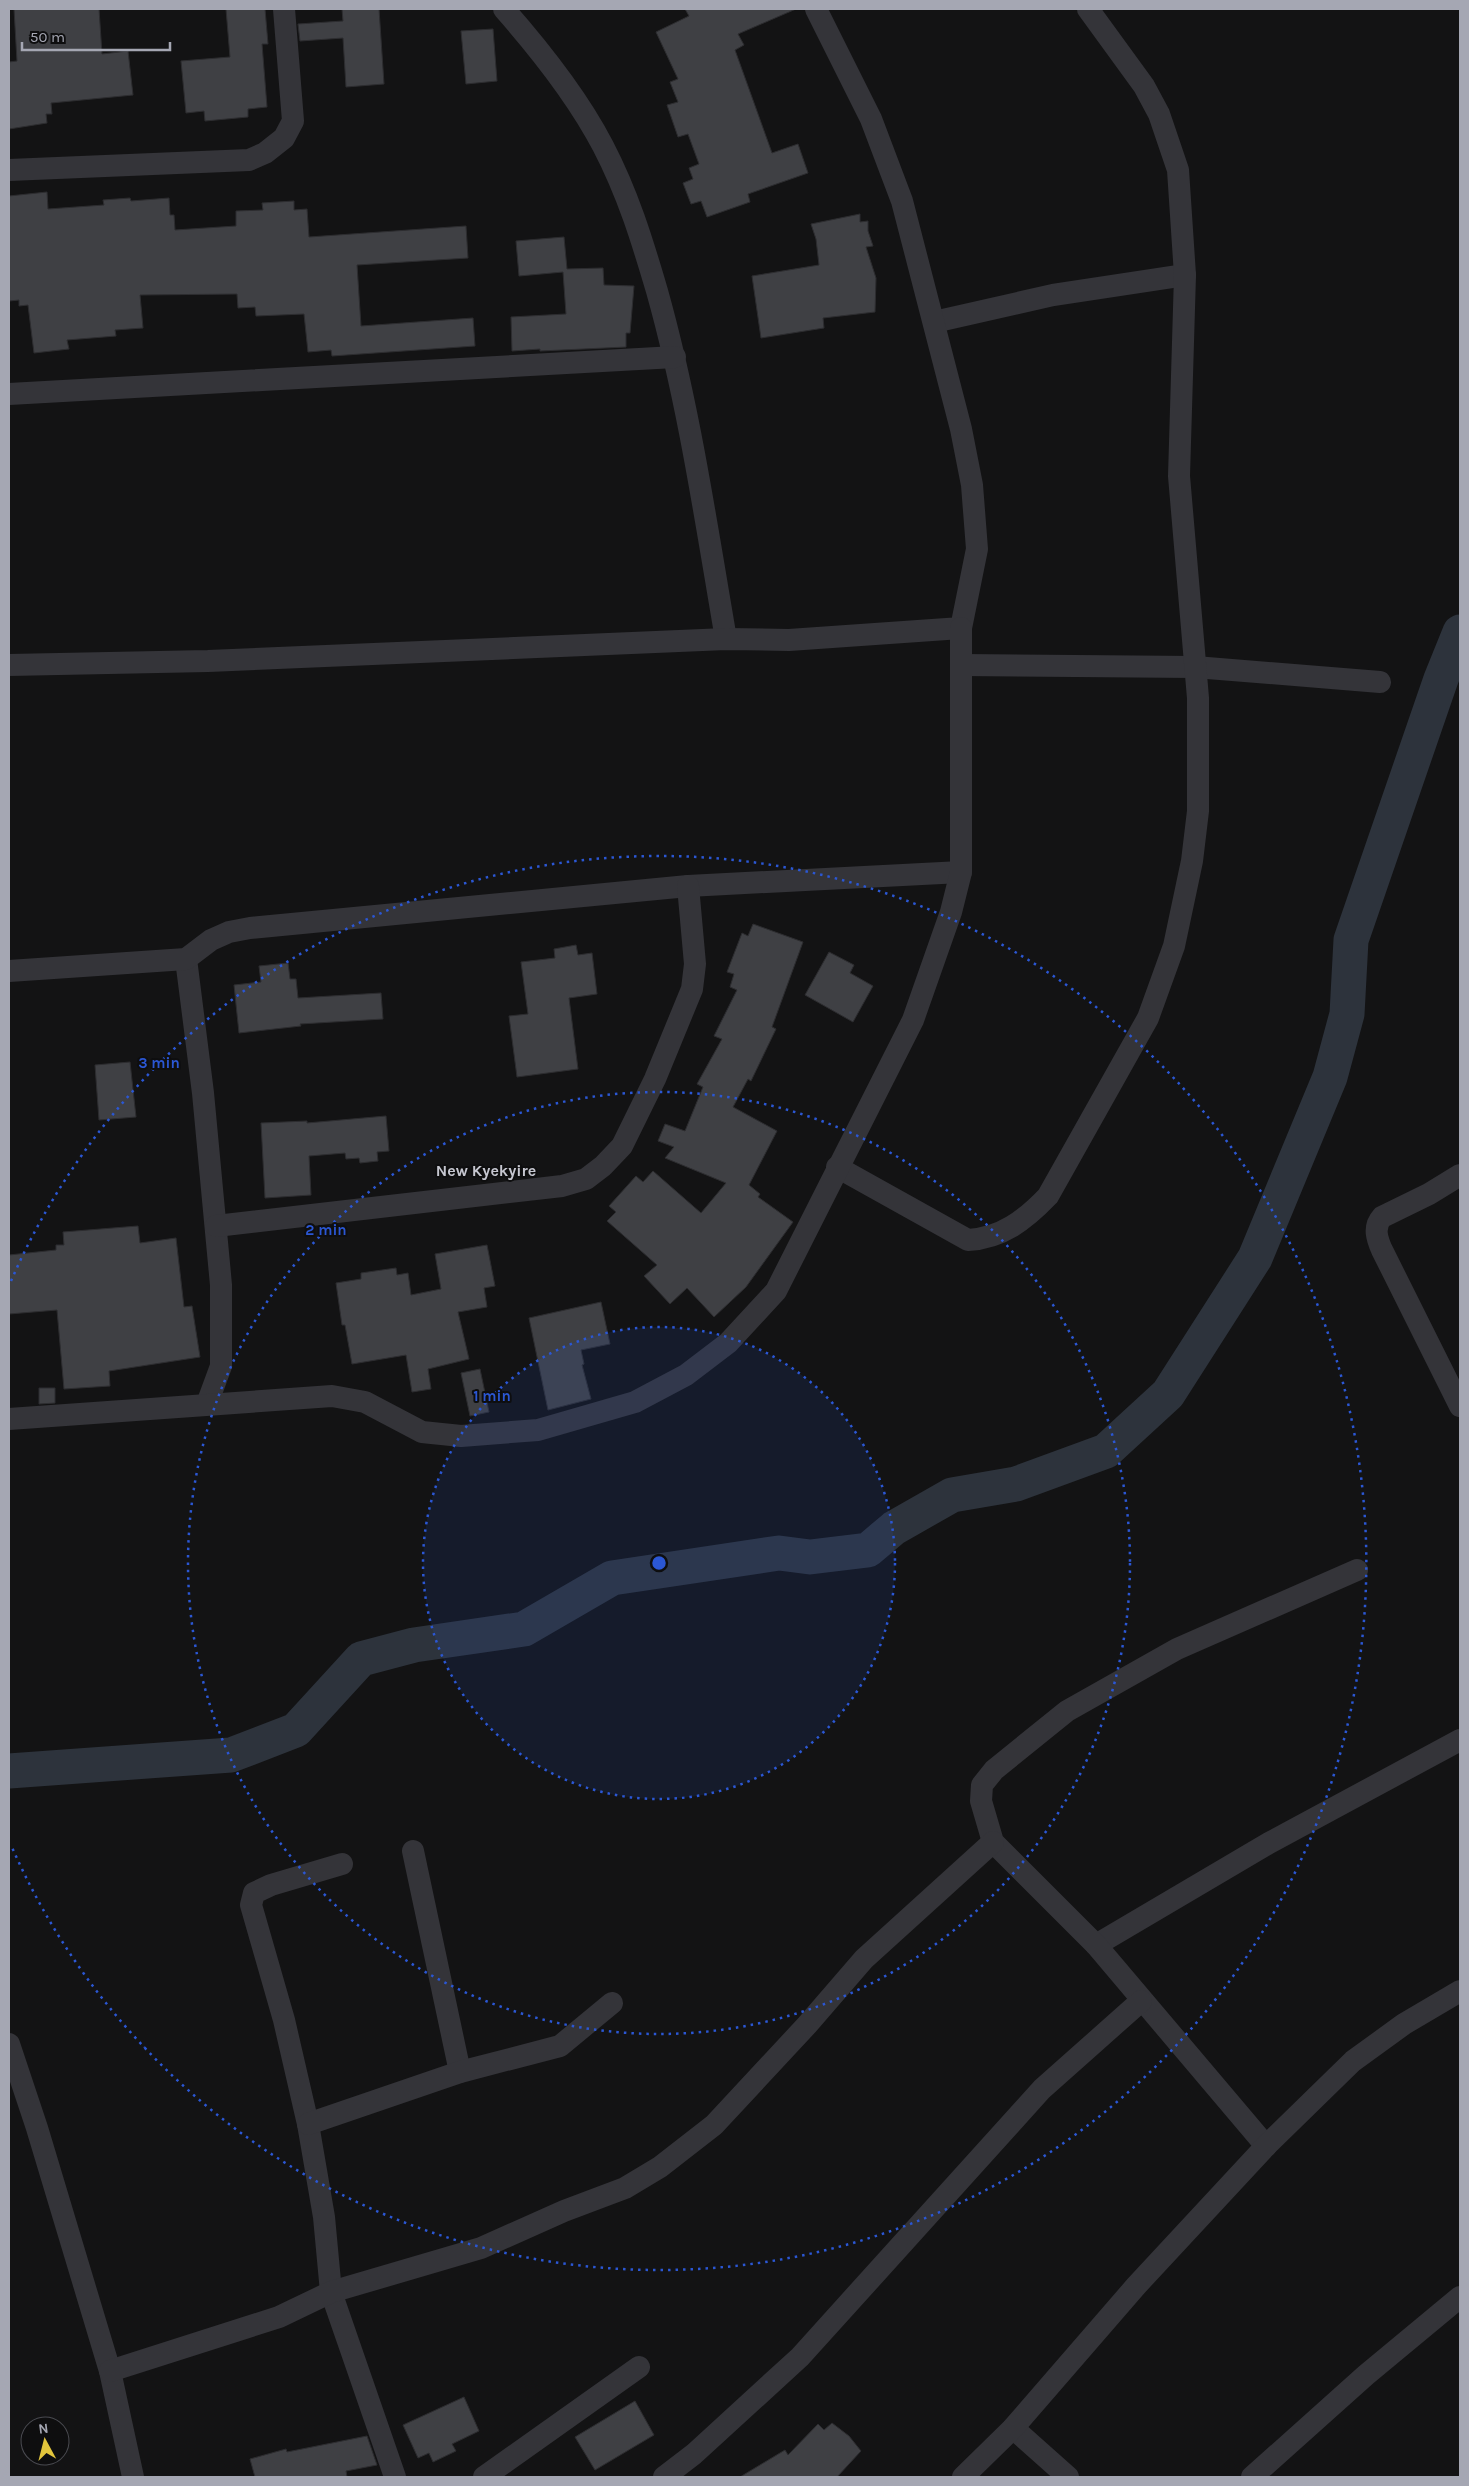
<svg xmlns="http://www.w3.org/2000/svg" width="1469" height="2486" viewBox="0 0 1469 2486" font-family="Karla,sans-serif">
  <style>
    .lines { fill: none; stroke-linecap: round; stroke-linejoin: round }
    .river { stroke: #2d333c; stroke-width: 35 }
    .building { fill: #3f4044; stroke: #2d2d30 }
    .minor { stroke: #343439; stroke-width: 22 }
    .ring { fill: none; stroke: #2b57d4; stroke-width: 2.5; stroke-dasharray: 2.5 5 }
    .labels { text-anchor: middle; stroke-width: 4; stroke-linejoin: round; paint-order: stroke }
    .quarter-label { font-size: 16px; font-weight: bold; fill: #c6c7d0; stroke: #0e0e0f }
    .centre { fill: #2b57d4; stroke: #0e0e0f; stroke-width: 2.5 }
    .ring-label { font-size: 15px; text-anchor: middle; font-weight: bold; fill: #2b57d4; stroke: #0e0e0f; stroke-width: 4; stroke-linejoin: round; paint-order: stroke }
  </style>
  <rect width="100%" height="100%" fill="#131314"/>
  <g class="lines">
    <!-- river -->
    <polyline class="river" points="9,1771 231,1755 296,1730 361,1659 414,1645 524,1629 612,1578 779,1553 810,1557 868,1550 894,1528 952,1495 1016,1484 1106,1451 1168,1394 1255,1258 1330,1077 1347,1014 1351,940 1441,679 1460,632"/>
  </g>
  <!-- building -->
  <g class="building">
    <polygon points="14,9 99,9 102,54 128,51 133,95 51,103 52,114 46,114 47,123 9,129 9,62 17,61"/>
    <polygon points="226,9 265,9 268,44 262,44 267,107 248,109 248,117 205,121 204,111 186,113 181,61 230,57"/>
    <polygon points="342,9 379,9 384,84 346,87 343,38 300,41 298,24 343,21"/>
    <polygon points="685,9 796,9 738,34 744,45 735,50 772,153 798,144 808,173 748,194 750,202 707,217 701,201 691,204 683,183 693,179 689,168 699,164 688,134 678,137 667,105 678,102 670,82 678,79 656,32 689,16"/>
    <polygon points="493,29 497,81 466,84 461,31"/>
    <polygon points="47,192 48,209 104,205 103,200 130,198 131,201 169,198 170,215 174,215 175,230 236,226 236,211 263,210 262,203 294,201 294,210 307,209 309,237 466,226 468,258 357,265 361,326 473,318 475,346 332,356 331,350 308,352 304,314 256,316 255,307 238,308 237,294 140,295 143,328 115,330 116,336 67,340 69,349 34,353 28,305 19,306 19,300 9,301 9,196"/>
    <polygon points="860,214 860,222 868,221 868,231 873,246 866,247 876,278 875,312 823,318 824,328 761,338 752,276 819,265 816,239 811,224"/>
    <polygon points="564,237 567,269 603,268 604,285 634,286 630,333 626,333 626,347 540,351 540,349 512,351 511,317 566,314 563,272 519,276 516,241"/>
    <polygon points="753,924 803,942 772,1027 776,1029 751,1081 748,1079 733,1107 777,1131 749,1185 760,1194 758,1197 793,1222 746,1287 714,1317 687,1288 670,1304 644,1276 657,1265 607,1221 616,1212 609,1206 636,1176 643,1182 653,1171 701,1213 726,1183 665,1158 674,1147 658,1141 665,1124 685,1131 703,1087 697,1084 722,1039 714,1036 737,990 730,987 734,974 727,972 742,933 748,936"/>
    <polygon points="576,945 578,955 592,953 597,994 569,998 578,1069 517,1077 509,1016 528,1014 521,962 555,958 554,949"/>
    <polygon points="829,952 854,965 850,973 873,986 853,1022 805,995"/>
    <polygon points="288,963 290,979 296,979 298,998 381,993 383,1019 300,1024 301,1026 239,1033 234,985 261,982 259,966"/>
    <polygon points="130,1062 136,1117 99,1120 95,1065"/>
    <polygon points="386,1116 389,1151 377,1152 378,1161 360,1163 359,1158 346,1159 345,1153 309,1156 311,1195 265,1198 261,1123 307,1121 307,1123"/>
    <polygon points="138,1226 140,1243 176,1238 184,1307 192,1306 200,1357 109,1371 110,1386 64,1389 57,1310 9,1314 9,1255 56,1250 56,1245 64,1245 63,1232"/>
    <polygon points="487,1245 495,1286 484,1288 487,1307 458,1312 469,1359 428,1369 431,1389 412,1392 406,1355 352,1364 345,1325 342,1325 336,1283 361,1279 361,1273 396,1268 397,1275 408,1273 411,1295 441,1289 435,1254"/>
    <polygon points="601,1302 610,1344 581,1350 584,1364 582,1365 591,1399 548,1410 529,1318"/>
    <polygon points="480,1369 489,1412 470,1416 461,1373"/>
    <polygon points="39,1388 55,1388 55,1403 39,1404"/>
    <polygon points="464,2397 479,2431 452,2444 456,2451 433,2462 429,2453 418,2458 403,2425"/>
    <polygon points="635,2401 654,2435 595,2470 575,2437"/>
    <polygon points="832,2423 849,2436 861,2451 837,2477 740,2477 785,2450 788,2455 818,2424 824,2430"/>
    <polygon points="367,2436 377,2465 346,2471 347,2477 255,2477 250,2459 286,2449 287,2452"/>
  </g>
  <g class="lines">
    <!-- minor -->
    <g class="minor">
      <path d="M504 9C541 51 577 96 603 146 628 194 642 240 657 291 689 405 706 523 726 639"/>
      <polyline points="9,170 249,160 265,153 284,138 293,121 284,9"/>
      <polyline points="934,322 1053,295 1185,275"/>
      <polyline points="9,394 675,357"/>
      <polyline points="9,665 208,661 726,639 789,640 961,628 977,549 972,485 961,429 902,201 871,119 816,9"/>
      <polyline points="961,665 1195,667 1380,682"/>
      <polyline points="186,959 203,1093 221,1285 221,1366 207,1404"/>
      <polyline points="9,971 186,959 211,940 229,932 250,928 688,886 961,872"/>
      <path d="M837 1167 968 1240C1002 1238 1025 1220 1048 1196L1148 1018 1174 946 1192 861 1198 811V698L1179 476 1185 275 1178 170 1159 114 1144 86 1088 9"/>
      <path d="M1460 1175 1429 1194 1382 1217C1373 1227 1377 1239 1382 1250L1460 1406"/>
      <polyline points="216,1226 562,1186 586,1179 603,1166 622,1146 655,1079 692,989 695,964 688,886"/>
      <polyline points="9,1419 332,1396 365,1402 422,1432 461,1436 538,1430 635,1402 686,1375 728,1343 776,1291 913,1020 951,912 961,872 961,628"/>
      <polyline points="413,1851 460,2072"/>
      <polyline points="342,1864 271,1885 254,1893 251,1905 284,2020 308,2124 324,2217 331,2292 395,2477"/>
      <polyline points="1096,1945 1269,1843 1460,1740"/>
      <polyline points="9,2044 37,2128 110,2371 133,2477"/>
      <polyline points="308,2124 460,2072 560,2046 612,2003"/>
      <polyline points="1266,2146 1096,1945 993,1842 981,1801 982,1785 994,1770 1067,1711 1177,1649 1357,1570"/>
      <polyline points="110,2371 279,2317 331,2292 481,2248 564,2211 625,2188 660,2167 714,2125 807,2025 864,1959 993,1842"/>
      <polyline points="1013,2428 1068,2477"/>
      <polyline points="484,2477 639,2367"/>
      <polyline points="664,2477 694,2454 800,2357 1042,2089 1141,2001"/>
      <polyline points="963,2477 1013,2428 1136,2286 1266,2146 1353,2061 1404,2024 1460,1991"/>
      <polyline points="1252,2477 1366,2375 1460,2297"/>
    </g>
  </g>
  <!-- distance rings -->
  <circle cx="659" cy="1563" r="236" fill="#2b57d4" fill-opacity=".12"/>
  <g class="ring">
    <circle cx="659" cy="1563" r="236"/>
    <circle cx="659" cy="1563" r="471"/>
    <path d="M11 1281A707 707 0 1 1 11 1845"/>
  </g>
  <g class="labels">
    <!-- quarter labels -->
    <g class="quarter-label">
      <text x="486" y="1176">New Kyekyire</text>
    </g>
  </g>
  <circle cx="659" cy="1563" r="8" class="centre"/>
  <g class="ring-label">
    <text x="159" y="1068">3 min</text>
    <text x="326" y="1235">2 min</text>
    <text x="492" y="1401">1 min</text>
  </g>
  <!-- border -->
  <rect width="1469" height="2486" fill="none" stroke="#a5a7b3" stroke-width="20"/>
  <!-- north arrow -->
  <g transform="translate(45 2441) rotate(353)"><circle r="24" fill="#0e0e0f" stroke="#4a4b51"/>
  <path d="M0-4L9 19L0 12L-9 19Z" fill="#e2c53c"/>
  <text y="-8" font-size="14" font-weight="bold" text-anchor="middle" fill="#a5a7b3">N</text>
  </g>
  <!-- scale -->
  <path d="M22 42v8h148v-8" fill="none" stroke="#a5a7b3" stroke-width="2.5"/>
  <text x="30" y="42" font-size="15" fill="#a5a7b3" stroke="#0e0e0f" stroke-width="4" paint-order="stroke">50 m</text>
</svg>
